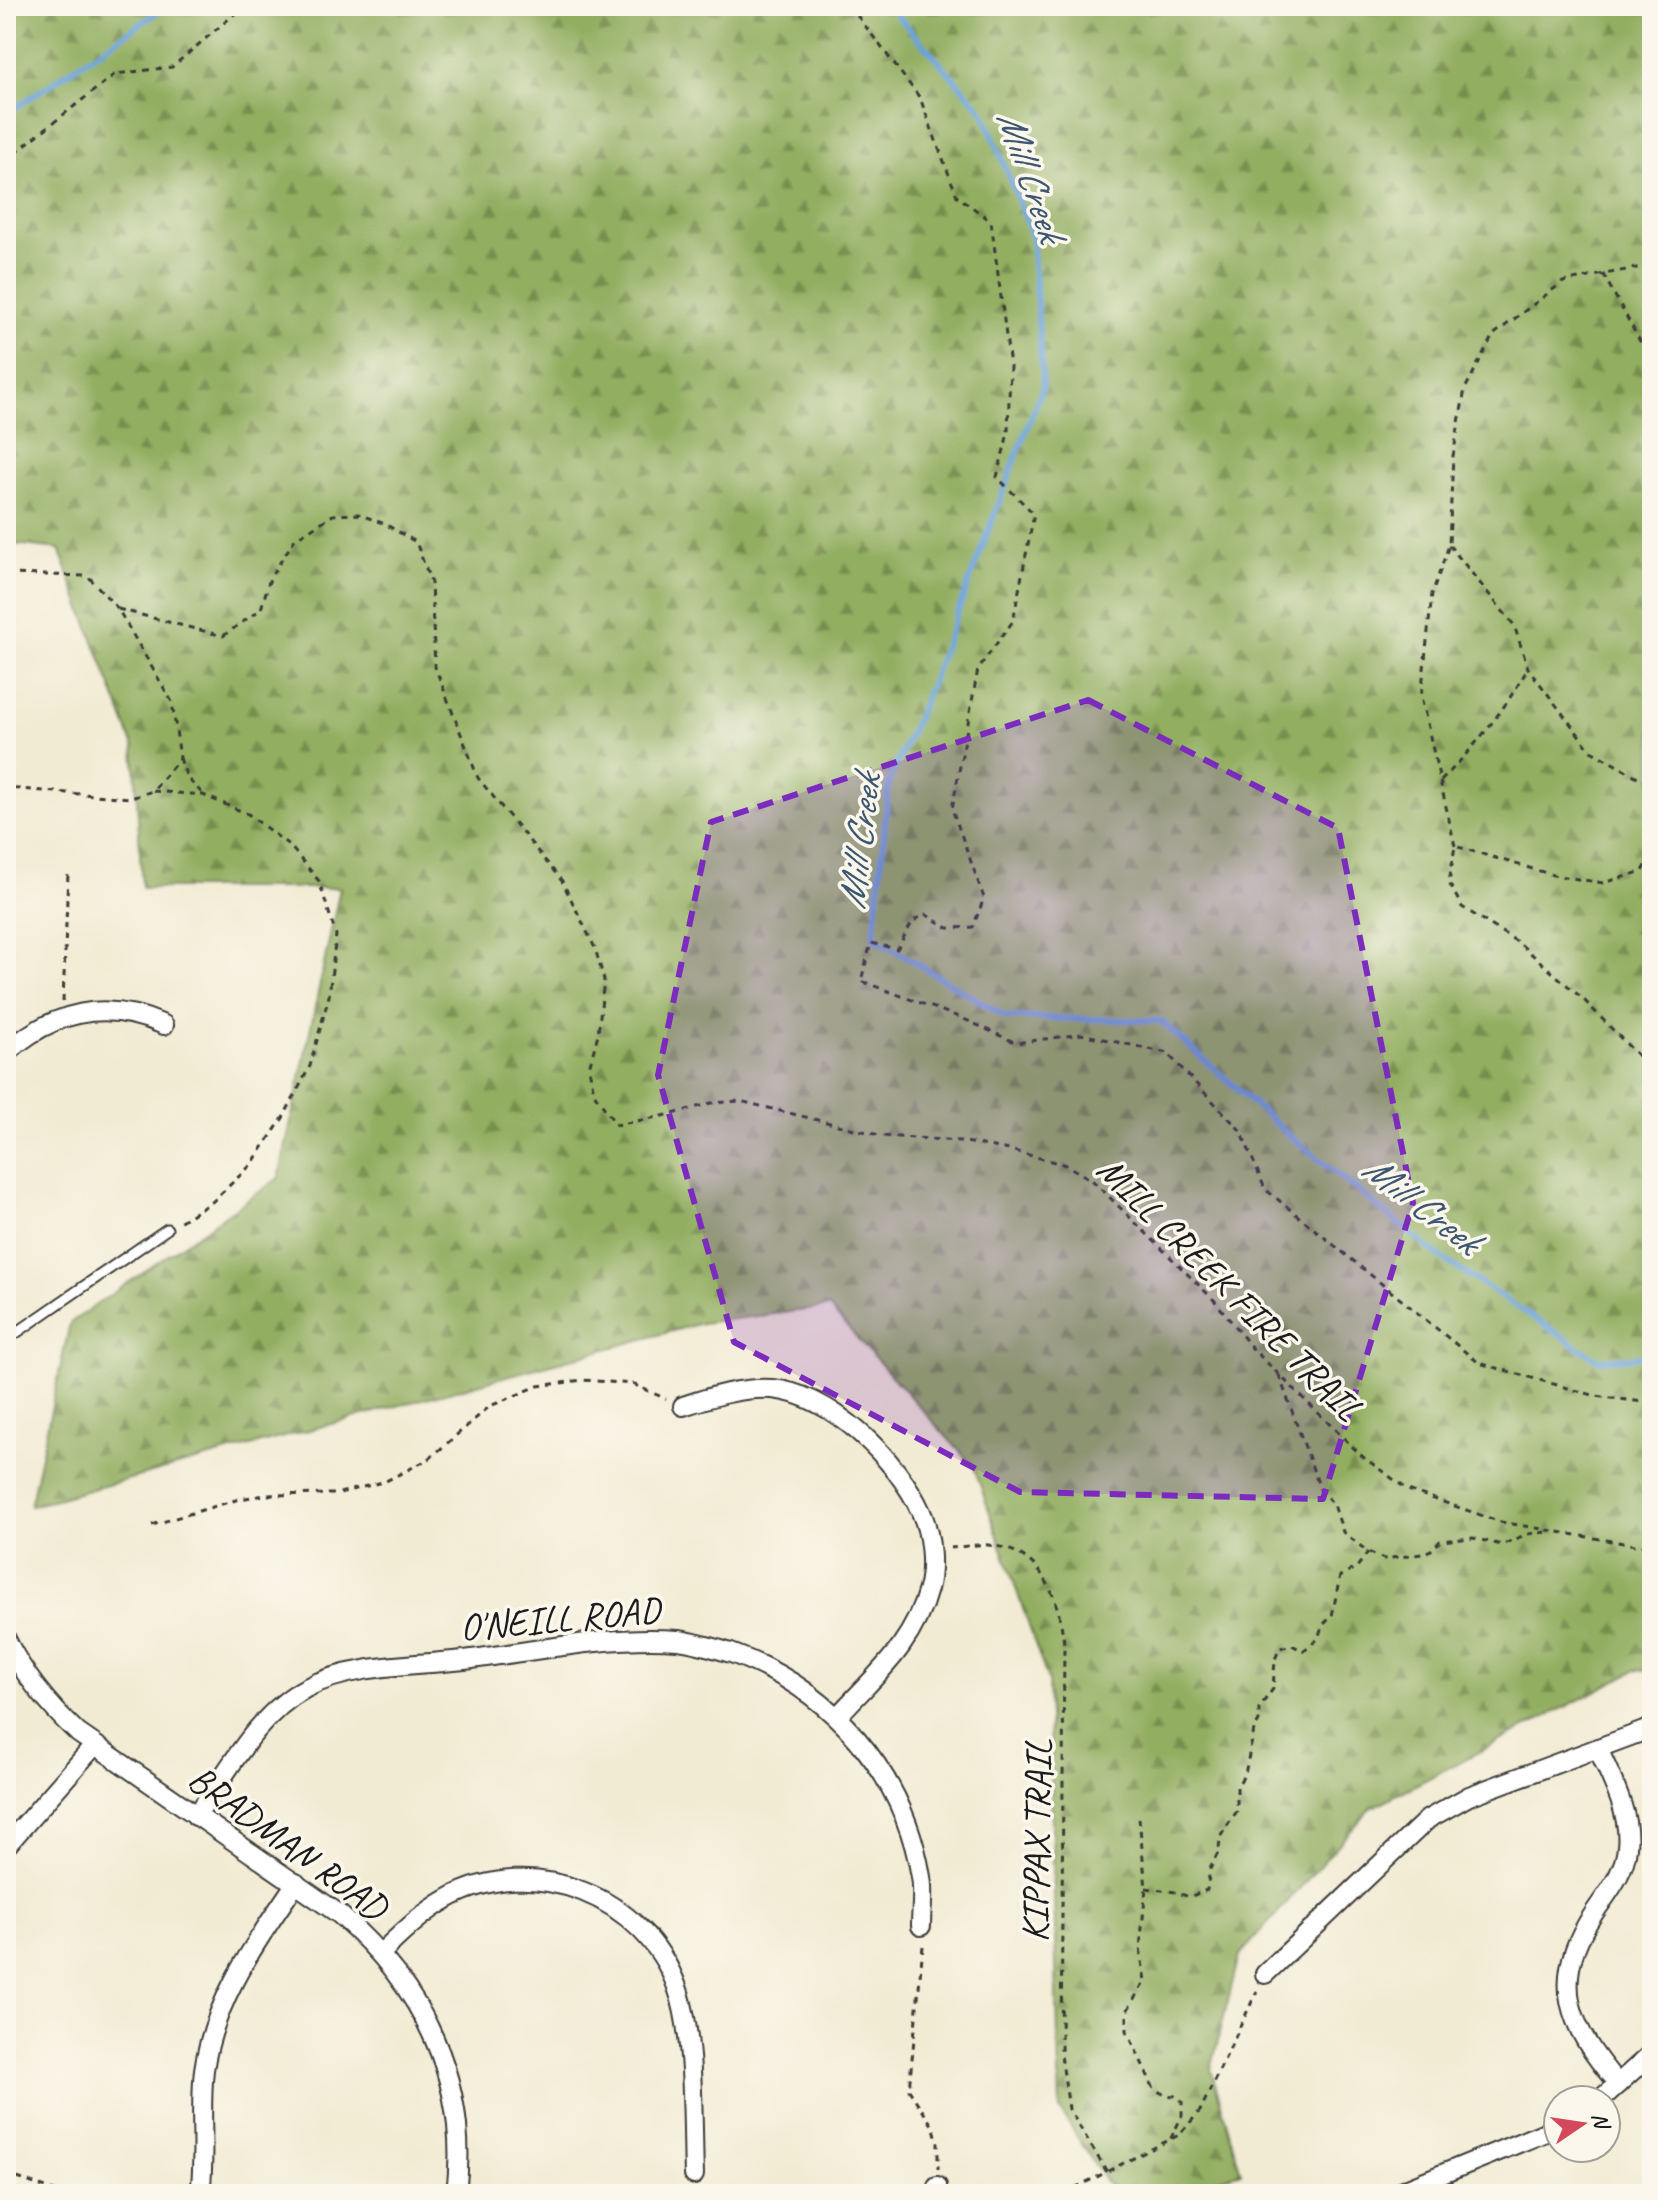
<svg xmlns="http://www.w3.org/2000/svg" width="1658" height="2200" viewBox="0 0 1658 2200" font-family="Caveat,sans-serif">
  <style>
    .forest { fill: url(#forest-firs); stroke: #57653e; stroke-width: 2 }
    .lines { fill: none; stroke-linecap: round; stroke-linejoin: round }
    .stream { stroke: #67a0d6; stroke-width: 6 }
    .service-casing { stroke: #3c3b37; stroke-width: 13 }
    .minor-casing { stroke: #3c3b37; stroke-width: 22 }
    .path { stroke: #3c3b37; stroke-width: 3; stroke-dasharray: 6 6; stroke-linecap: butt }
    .service { stroke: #fff; stroke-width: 9 }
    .minor { stroke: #fff; stroke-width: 18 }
    .marked { fill: #7b2cbf; fill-opacity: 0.2; stroke: #7b2cbf; stroke-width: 6; stroke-dasharray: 16 10; stroke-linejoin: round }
    .labels { text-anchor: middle; stroke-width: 7; stroke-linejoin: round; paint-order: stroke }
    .street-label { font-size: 38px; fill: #1c1c1c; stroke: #fbf7ec }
    .water-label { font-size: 40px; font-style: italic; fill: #3e5770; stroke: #fbf7ec }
  </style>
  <defs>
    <pattern id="forest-firs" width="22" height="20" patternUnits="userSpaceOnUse" patternTransform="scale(2)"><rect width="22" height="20" fill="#92ae60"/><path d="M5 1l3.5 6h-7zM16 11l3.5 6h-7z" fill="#768d4e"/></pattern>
  </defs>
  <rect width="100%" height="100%" fill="#fbf7ec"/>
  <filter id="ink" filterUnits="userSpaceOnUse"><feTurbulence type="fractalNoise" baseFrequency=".0125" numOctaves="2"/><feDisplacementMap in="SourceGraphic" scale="16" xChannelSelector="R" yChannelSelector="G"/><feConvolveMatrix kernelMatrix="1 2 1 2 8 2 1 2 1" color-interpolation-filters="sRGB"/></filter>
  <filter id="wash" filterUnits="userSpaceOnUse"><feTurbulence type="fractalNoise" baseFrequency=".006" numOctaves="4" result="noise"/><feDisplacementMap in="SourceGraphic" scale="32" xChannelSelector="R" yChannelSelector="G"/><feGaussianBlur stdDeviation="1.8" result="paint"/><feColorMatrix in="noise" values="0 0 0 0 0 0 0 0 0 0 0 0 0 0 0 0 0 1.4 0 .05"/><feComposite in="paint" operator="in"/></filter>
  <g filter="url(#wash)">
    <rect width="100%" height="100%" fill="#f2ebd3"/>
    <!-- forest -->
    <polygon class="forest" points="6,6 1652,6 1652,1671 1636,1670 1371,1808 1239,1956 1211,2069 1241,2172 1165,2194 1114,2194 1060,2110 1048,1681 974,1467 829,1307 702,1323 30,1506 70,1323 279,1178 340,888 142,888 134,747 59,549 6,543"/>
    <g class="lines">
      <!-- stream -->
      <g class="stream">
        <polyline points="889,6 983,111 1032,236 1043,386 923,704 889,781 874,938 1006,1017 1161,1021 1283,1130 1437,1255 1598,1360 1652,1356"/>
        <polyline points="6,114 167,6"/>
      </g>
    </g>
  </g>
  <g filter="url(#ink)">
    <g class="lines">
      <defs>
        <polyline id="service" points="6,1340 167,1229"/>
        <g id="minor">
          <path d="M6 1053C53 1011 106 999 164 1025"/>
          <path d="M683 1406C711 1397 741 1387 772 1389 831 1394 898 1460 921 1512 931 1534 934 1566 928 1589 913 1646 875 1675 838 1716"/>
          <path d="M6 1639C24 1676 48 1705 78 1733L339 1914C423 1986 470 2082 456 2194"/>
          <path d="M1598 1748C1611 1779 1631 1813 1627 1847 1625 1873 1608 1892 1594 1913 1548 1981 1569 2027 1618 2084"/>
          <path d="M196 1816C228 1772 257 1714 306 1688 353 1663 420 1666 472 1659 540 1650 610 1635 678 1640 695 1642 714 1648 731 1653 830 1688 904 1772 921 1877 924 1893 921 1910 921 1926"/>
          <polyline points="6,1846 94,1746"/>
          <path d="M381 1953C401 1934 422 1913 447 1899 533 1851 645 1897 677 1987 695 2036 692 2121 694 2175"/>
          <polyline points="1265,1974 1428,1819 1469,1796 1652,1728"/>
          <polyline points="1600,2100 1652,2053"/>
          <path d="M200 2194C206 2153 199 2111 204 2070 214 1999 256 1942 296 1883"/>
          <polyline points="936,2194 937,2186"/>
          <polyline points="1393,2194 1558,2127"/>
        </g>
      </defs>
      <!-- service casing -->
      <use href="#service" class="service-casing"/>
      <!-- minor casing -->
      <use href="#minor" class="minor-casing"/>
      <!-- path -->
      <g class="path">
        <polyline points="850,6 920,98 957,196 991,221 1010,366 1008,433 997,477 1034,514 1013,621 978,669 952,809 984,898 973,927 948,928 925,914 913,921 897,949 871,943 861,981 964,1019 1016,1043 1081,1034 1167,1053 1241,1131 1265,1189 1479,1363 1596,1396 1652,1403"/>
        <polyline points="6,160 115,74 172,67 244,6"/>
        <polyline points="1603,274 1652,363"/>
        <polyline points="1449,545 1514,625 1528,668 1591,751 1652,785"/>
        <polyline points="6,574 88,576 118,609 172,702 180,758 153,791 131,798 6,788"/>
        <polyline points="118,609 223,636 261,609 270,578 295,539 333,515 358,514 385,524 416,542 431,583 435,667 478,778 562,881 595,948 604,980 598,1034 589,1068 594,1093 616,1125 673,1114 711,1103 740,1101 883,1136 960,1141 1010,1150 1066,1165 1092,1180 1215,1301 1252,1348 1363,1457 1408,1490 1501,1522 1652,1548"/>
        <polyline points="180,758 187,778 203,794"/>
        <path d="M1441 781C1475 746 1504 711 1528 668"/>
        <polyline points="153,791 203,795 248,814 290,846 319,881 336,935 329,996 310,1066 283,1118 251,1165 212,1202 179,1222"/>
        <polyline points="1455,846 1421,697 1432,594 1449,545 1453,456 1465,389 1493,335 1563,282 1652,265"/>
        <polyline points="1652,855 1643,871 1603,883 1553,875 1455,846 1449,883 1462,907 1519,943 1583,999 1643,1061 1652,1065"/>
        <polyline points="63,1001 68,873"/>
        <polyline points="1279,1375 1320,1489 1334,1505 1343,1532 1368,1552 1384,1559 1422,1554 1433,1549 1440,1541 1473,1538 1502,1545 1527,1534 1547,1532"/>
        <polyline points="152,1525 239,1499 265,1495 336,1494 386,1481 429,1459 490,1406 538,1386 583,1380 633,1384 666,1399"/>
        <path d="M950 1548C962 1547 976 1544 988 1545 1043 1550 1058 1596 1064 1643L1061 2055 1069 2109 1107 2172 1062 2194"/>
        <polyline points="1139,1818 1146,1888 1140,1948 1145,1981 1127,2011 1127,2031 1154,2089 1165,2095 1175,2096 1182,2102 1182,2116 1170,2140"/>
        <polyline points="1146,1888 1176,1892 1189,1897 1207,1890 1210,1869 1219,1851 1220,1837 1237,1811 1237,1786 1245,1774 1254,1730 1259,1721 1259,1708 1273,1689 1275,1659 1280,1648 1292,1645 1303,1651 1318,1639 1322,1626 1332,1616 1340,1576 1357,1567 1368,1552"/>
        <polyline points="923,1946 909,2090 934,2128 938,2143 938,2169"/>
        <polyline points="1108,2171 1179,2135 1200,2111 1257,1991"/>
        <polyline points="6,2174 63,2194"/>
      </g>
      <!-- service -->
      <use href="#service" class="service"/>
      <!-- minor -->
      <use href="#minor" class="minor"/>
    </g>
  </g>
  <!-- marked area -->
  <path class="marked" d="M1088 700 1338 828 1413 1203 1323 1499 1020 1492 734 1342 658 1075 711 822Z"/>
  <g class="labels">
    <!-- street labels -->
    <g class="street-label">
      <text transform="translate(1230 1288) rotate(45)" y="13">MILL CREEK FIRE TRAIL</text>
      <text transform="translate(560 1618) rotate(-5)" y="13">O'NEILL ROAD</text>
      <text transform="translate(1036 1841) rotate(-89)" y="13">KIPPAX TRAIL</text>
      <text transform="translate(288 1842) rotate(36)" y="13">BRADMAN ROAD</text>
    </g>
    <!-- water labels -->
    <g class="water-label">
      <text transform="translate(1032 175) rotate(71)" y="14">Mill Creek</text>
      <text transform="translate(858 842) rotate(-83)" y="14">Mill Creek</text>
      <text transform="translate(1422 1203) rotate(38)" y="14">Mill Creek</text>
    </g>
  </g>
  <!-- margin -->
  <rect width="1658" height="2200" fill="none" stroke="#fbf7ec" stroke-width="32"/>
  <!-- north arrow -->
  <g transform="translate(1582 2124) rotate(77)"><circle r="38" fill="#fbf7ec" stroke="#a29f99" stroke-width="2"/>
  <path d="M0-6L14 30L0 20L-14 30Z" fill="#d1495b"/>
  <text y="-12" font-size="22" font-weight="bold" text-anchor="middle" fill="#1c1c1c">N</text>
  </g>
</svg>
